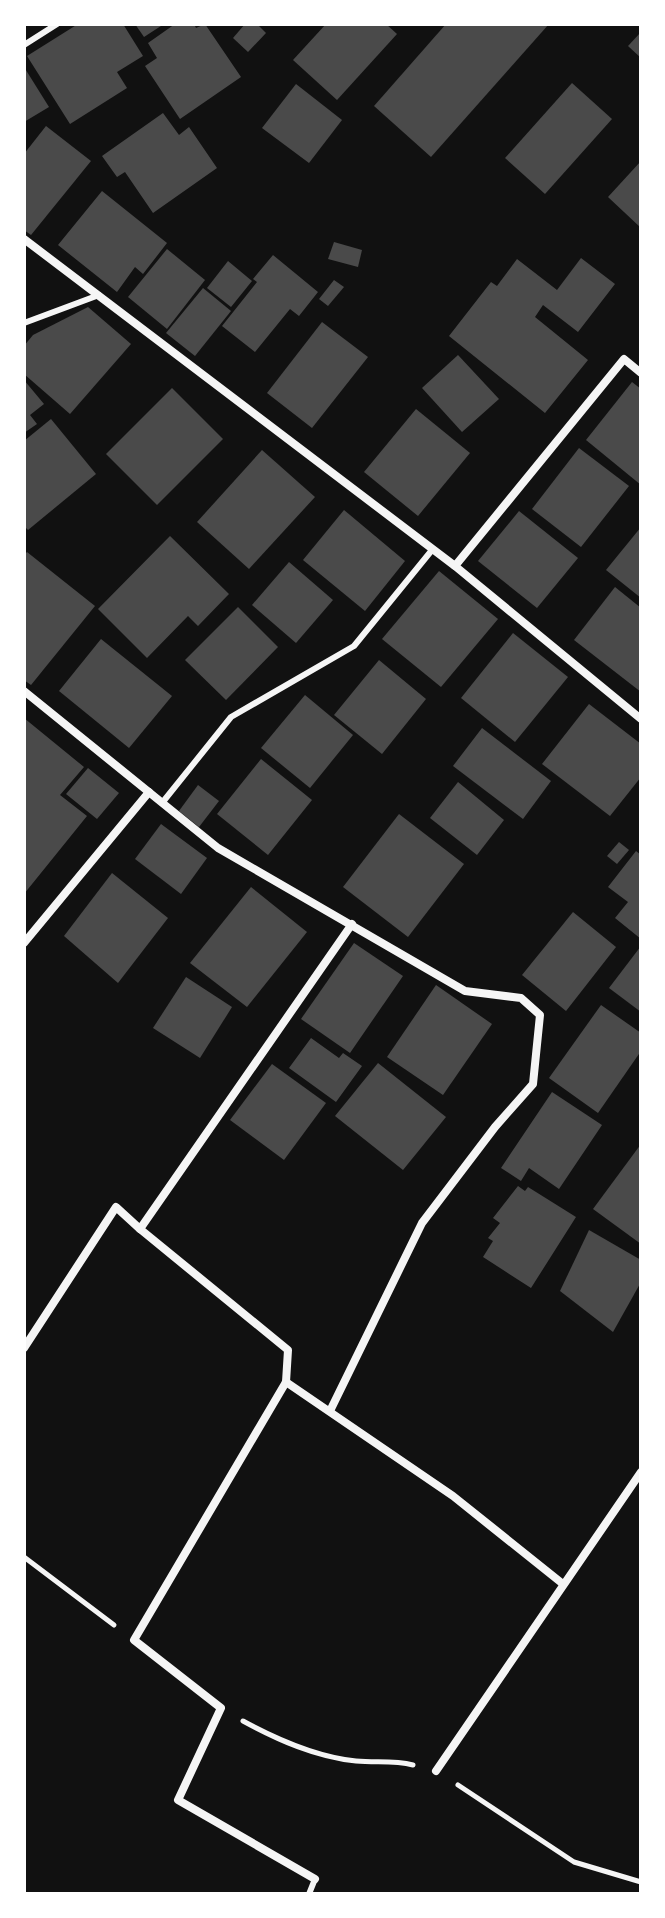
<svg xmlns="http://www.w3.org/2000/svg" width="665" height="1918" viewBox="0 0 665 1918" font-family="Lato,sans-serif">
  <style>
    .building { fill: #4a4a4a }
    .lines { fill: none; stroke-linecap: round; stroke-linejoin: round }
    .path { stroke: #f5f5f5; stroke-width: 5 }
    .service { stroke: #f5f5f5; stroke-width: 6 }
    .minor { stroke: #f5f5f5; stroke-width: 8 }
  </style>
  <rect width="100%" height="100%" fill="#111"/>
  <!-- building -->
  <g class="building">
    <polygon points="78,24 123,24 143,56 117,72 127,88 70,124 27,56"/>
    <polygon points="135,24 164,24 144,37"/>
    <polygon points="175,24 194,24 196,28 205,24 241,77 180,119 145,66 157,58 148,43"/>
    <polygon points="245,24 257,24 266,33 248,52 233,38"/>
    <polygon points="326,24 386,24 397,34 337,100 293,60"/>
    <polygon points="446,24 549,24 431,157 374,106"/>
    <polygon points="641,32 641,58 628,46"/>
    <polygon points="24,67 49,107 24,122"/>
    <polygon points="572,83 612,119 545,194 505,158"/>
    <polygon points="296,84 342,120 309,163 262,128"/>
    <polygon points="163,113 179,135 189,127 217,168 153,213 125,172 117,177 102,156"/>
    <polygon points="46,126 91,161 31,235 24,230 24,154"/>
    <polygon points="641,161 641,228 608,197"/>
    <polygon points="102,191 167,243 143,274 135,267 117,292 58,245"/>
    <polygon points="334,242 362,250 358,267 328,259"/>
    <polygon points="167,249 205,280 167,329 128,297"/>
    <polygon points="273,255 318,292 299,316 290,309 255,352 222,326 257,282 253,279"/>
    <polygon points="581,258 615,284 578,332 543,305 535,317 588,360 545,413 449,336 491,282 497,286 517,259 557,290"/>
    <polygon points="228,261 252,281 231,307 207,288"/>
    <polygon points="334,280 344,287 328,306 319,299"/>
    <polygon points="203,288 231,311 195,356 166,333"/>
    <polygon points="88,307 131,344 70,414 24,374 24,346 33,335"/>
    <polygon points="322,322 368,357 312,428 267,393"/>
    <polygon points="458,355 499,399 462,432 422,388"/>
    <polygon points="24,380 44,404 30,415 37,424 24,433"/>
    <polygon points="632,382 641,389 641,485 586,440"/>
    <polygon points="172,388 223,439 157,505 106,454"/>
    <polygon points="416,409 470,453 418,516 364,472"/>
    <polygon points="51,419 96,474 28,530 24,526 24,441"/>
    <polygon points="579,448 629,486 581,547 532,509"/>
    <polygon points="262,450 315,497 249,569 197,522"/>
    <polygon points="344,510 405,561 365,611 303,560"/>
    <polygon points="519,511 578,558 537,608 478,561"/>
    <polygon points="641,527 641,598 606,570"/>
    <polygon points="170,536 229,594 198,626 188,616 147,658 98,609"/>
    <polygon points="27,552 95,606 31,685 24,680 24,555"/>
    <polygon points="289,562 333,600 296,643 252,605"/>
    <polygon points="439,571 498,619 441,687 382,639"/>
    <polygon points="615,587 641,608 641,692 574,640"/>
    <polygon points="238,607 278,647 226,700 185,660"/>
    <polygon points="513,633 568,677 515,742 461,698"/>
    <polygon points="101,639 172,696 129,748 59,691"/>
    <polygon points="379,660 426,699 382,754 334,715"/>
    <polygon points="305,695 353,735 310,788 261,748"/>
    <polygon points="589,704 641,744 641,777 610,816 542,764"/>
    <polygon points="24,718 84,767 60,795 87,816 24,894"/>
    <polygon points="482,728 551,781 523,819 453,766"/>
    <polygon points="261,759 312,800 268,855 217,814"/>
    <polygon points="88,768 119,793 97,819 66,794"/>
    <polygon points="458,782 504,820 477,855 430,818"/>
    <polygon points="198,785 219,801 199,827 179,811"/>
    <polygon points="399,814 464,864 408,937 343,887"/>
    <polygon points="161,824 207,858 181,894 135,859"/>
    <polygon points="619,842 629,850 617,864 607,856"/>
    <polygon points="636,851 641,855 641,939 615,918 628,902 608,887"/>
    <polygon points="112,873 168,918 118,983 64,936"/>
    <polygon points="251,887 307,932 247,1007 190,963"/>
    <polygon points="573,912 616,947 566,1011 522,975"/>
    <polygon points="354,943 403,976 350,1053 301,1019"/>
    <polygon points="641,946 641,1012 609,988"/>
    <polygon points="186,977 232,1007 200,1058 153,1028"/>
    <polygon points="436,985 492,1024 443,1095 387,1057"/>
    <polygon points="601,1005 641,1033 641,1051 598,1113 549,1078"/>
    <polygon points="311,1038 339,1058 343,1053 362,1066 336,1102 289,1068"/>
    <polygon points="378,1063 446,1117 403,1170 335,1116"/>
    <polygon points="272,1064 326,1103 284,1160 230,1120"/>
    <polygon points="552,1092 602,1125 559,1189 529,1168 521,1181 501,1168"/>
    <polygon points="641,1144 641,1244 593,1209"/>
    <polygon points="518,1186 525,1191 528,1187 576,1217 531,1288 483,1257 493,1241 488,1238 500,1223 493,1218"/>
    <polygon points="589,1230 641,1260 641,1282 613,1332 560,1291"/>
  </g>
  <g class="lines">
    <!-- path -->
    <g class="path">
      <polyline points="24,1557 114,1625"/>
      <path d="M243 1721C278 1740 316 1757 356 1761 376 1763 393 1760 413 1765"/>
      <polyline points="458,1785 574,1862 641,1882"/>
    </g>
    <!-- service -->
    <g class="service">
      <polyline points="24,45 57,24"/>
      <polyline points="24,323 99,295"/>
      <polyline points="162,803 231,717 354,646 432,550"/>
      <polyline points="309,1894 315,1879"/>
    </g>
    <!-- minor -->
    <g class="minor">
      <polyline points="24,239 455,566 641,719"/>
      <polyline points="455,566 624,359 641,373"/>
      <polyline points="24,691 218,848 465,991 521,998 540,1015 533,1084 495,1127 422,1223 330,1411"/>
      <polyline points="24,943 149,792"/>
      <polyline points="24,1348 116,1207 140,1229"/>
      <polyline points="286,1382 453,1496 563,1584"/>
      <polyline points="436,1771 641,1472"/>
      <polyline points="315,1879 178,1800 221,1708 134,1640 286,1382 288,1350 140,1229 352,924"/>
    </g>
  </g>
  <!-- border -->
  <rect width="665" height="1918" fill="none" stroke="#ffffff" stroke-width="52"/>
</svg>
